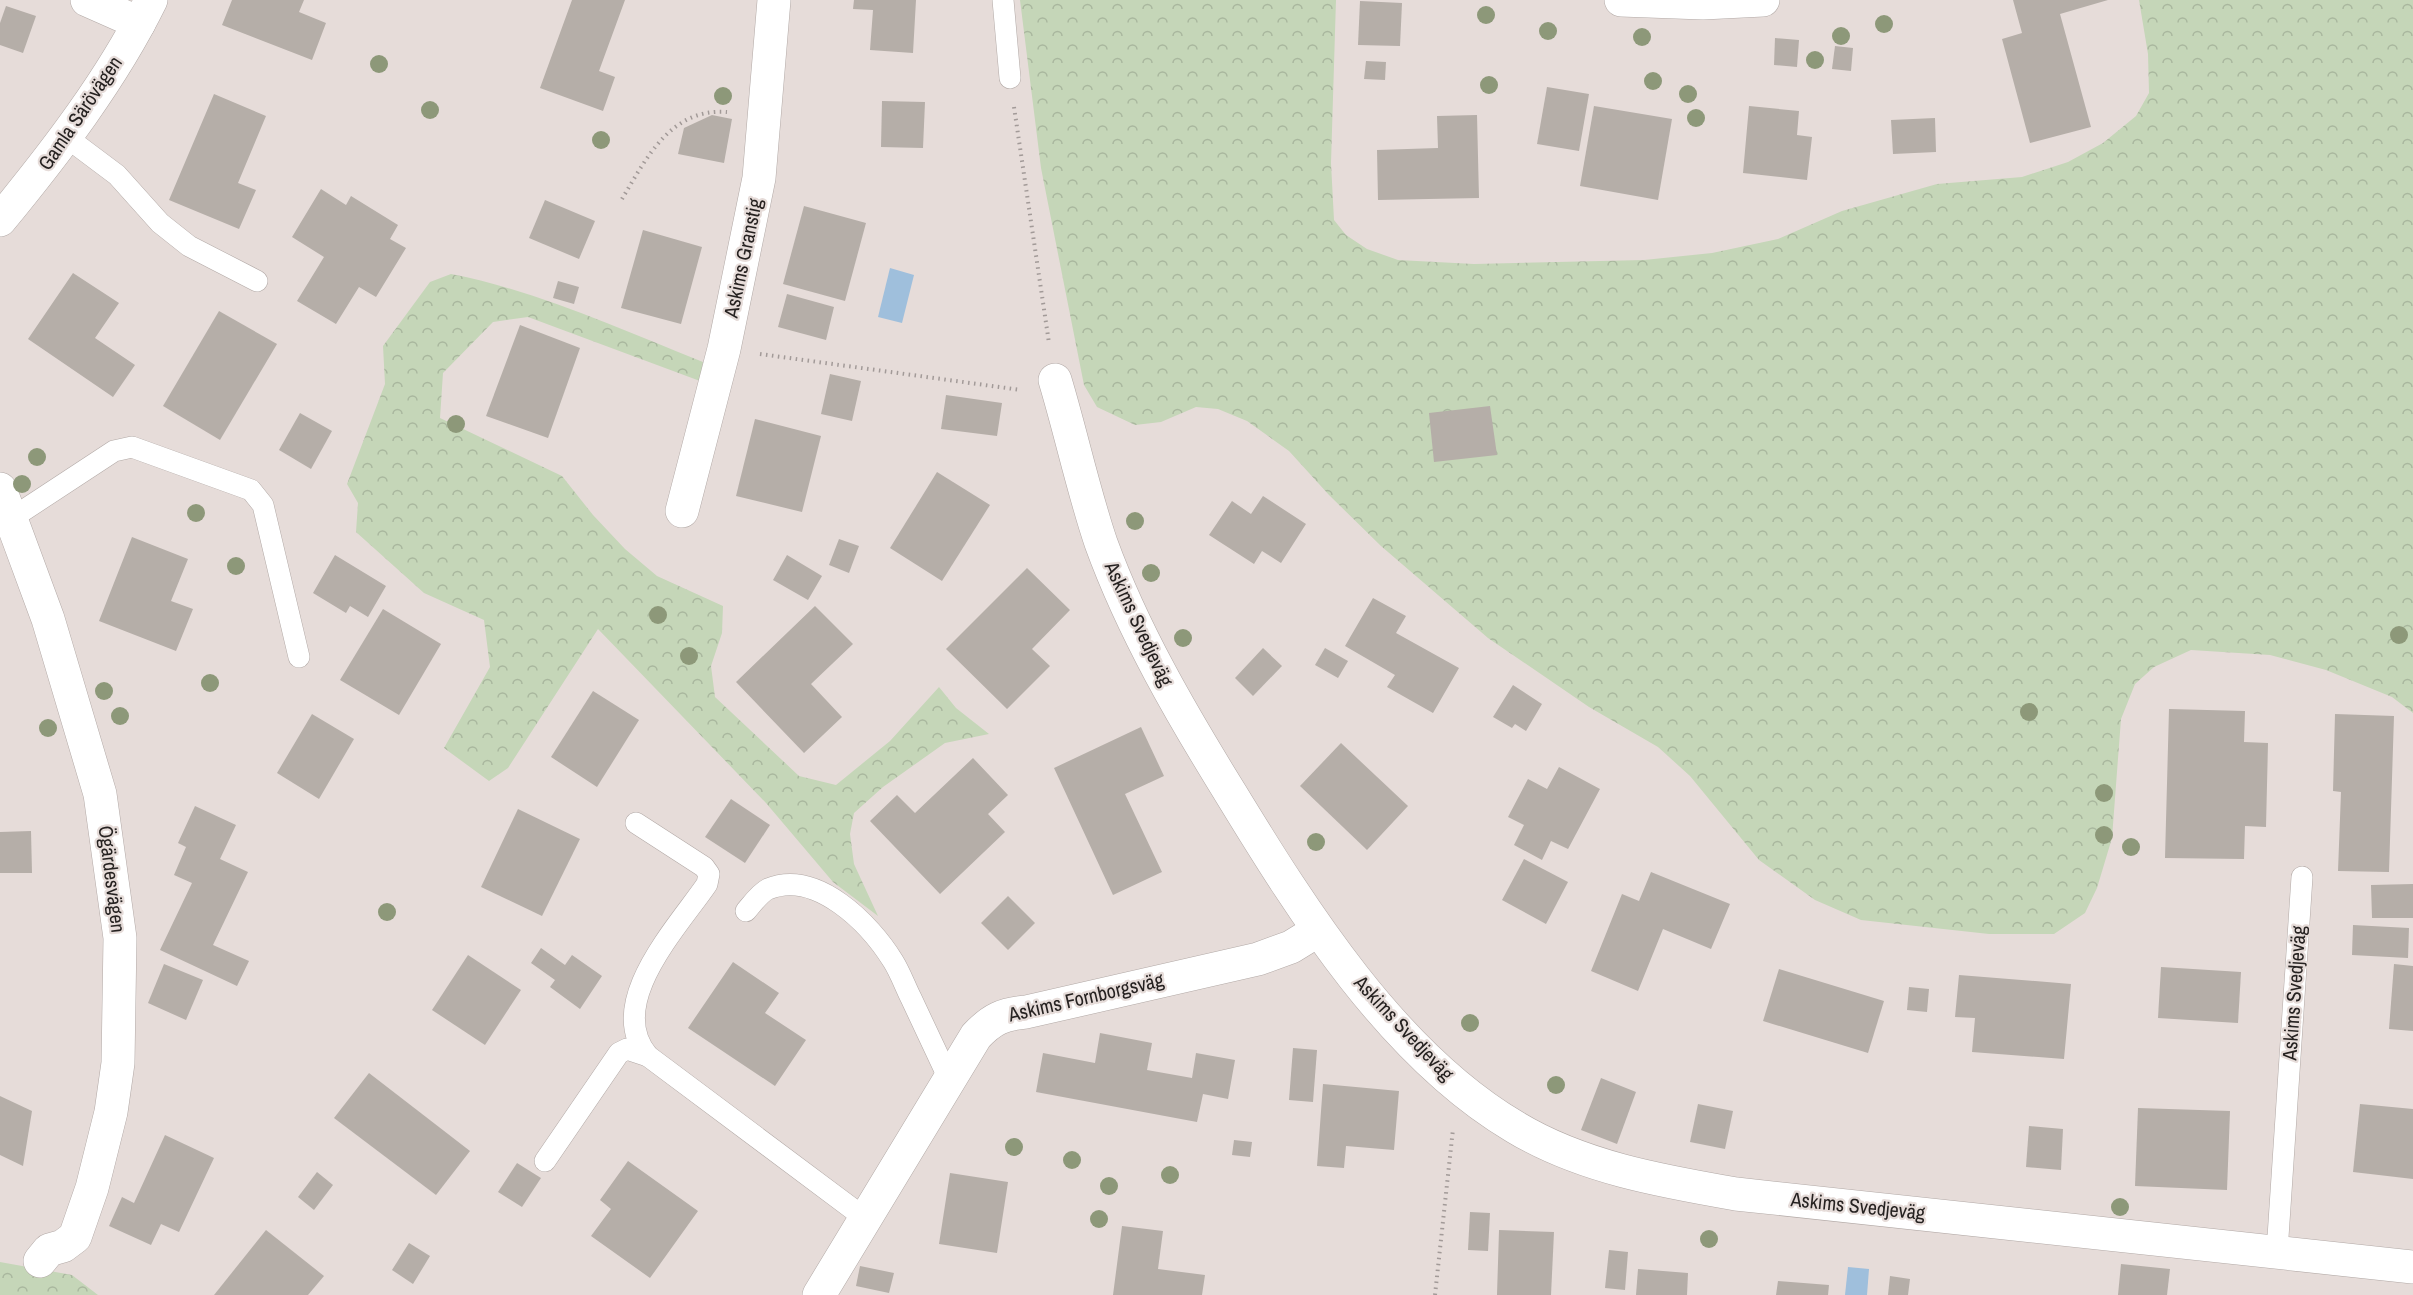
<svg xmlns="http://www.w3.org/2000/svg" width="2413" height="1295" viewBox="0 0 2413 1295" font-family="'Archivo Narrow',sans-serif">
  <style>
    .forest { fill: url(#forest-crowns) }
    .water { fill: #9fbfdc }
    .building { fill: #b5aea8 }
    .lines { fill: none; stroke-linecap: round; stroke-linejoin: round }
    .service-casing { stroke: #b2a9a6; stroke-width: 22 }
    .minor-casing { stroke: #b2a9a6; stroke-width: 34 }
    .tertiary-casing { stroke: #b2a9a6; stroke-width: 34 }
    .path { stroke: #a29a98; stroke-width: 4; stroke-dasharray: 1.5 4.5; stroke-linecap: butt }
    .service { stroke: #fff; stroke-width: 21 }
    .minor { stroke: #fff; stroke-width: 33 }
    .tertiary { stroke: #fff; stroke-width: 33 }
    .tree { fill: #8d9879 }
    .labels { text-anchor: middle; stroke-width: 4.5; stroke-linejoin: round; paint-order: stroke }
    .street-label { font-size: 20px; fill: #262221; stroke: #e6dcd9 }
  </style>
  <defs>
    <pattern id="forest-crowns" width="20" height="18" patternUnits="userSpaceOnUse" patternTransform="scale(1.5)"><rect width="20" height="18" fill="#c5d6b8"/><path d="M2 6a3 3 0 1 1 6 0M12 15a3 3 0 1 1 6 0" fill="none" stroke="#a9b79e"/></pattern>
  </defs>
  <rect width="100%" height="100%" fill="#e6dcd9"/>
  <!-- forest -->
  <g class="forest">
    <polygon points="1020,0 1336,0 1331,163 1334,220 1346,235 1367,249 1398,260 1474,264 1644,260 1712,253 1778,239 1842,211 1937,184 2022,177 2068,162 2103,143 2136,116 2149,93 2148,54 2139,0 2413,0 2413,713 2392,697 2326,670 2270,655 2191,650 2154,667 2135,684 2121,719 2112,838 2097,888 2085,913 2054,934 1989,934 1861,920 1815,900 1759,860 1690,776 1658,747 1589,707 1488,638 1381,546 1329,495 1289,451 1247,421 1218,409 1196,407 1161,422 1135,425 1097,407 1084,385 1041,168"/>
    <path d="M451 274C538 291 620 329 703 362L700 381 528 317 493 322 443 373 440 418 562 476 593 515 625 549 657 576 723 606 722 633 711 666 715 697 799 776 836 785 890 741 939 687 956 708 989 734 945 743 883 787 854 813 850 834 854 864 878 916 833 882 766 803 598 629 508 768 489 781 444 748 490 667 484 620 424 593 356 532 358 503 347 484 385 384 383 346 430 282Z"/>
    <polygon points="0,1262 72,1275 98,1295 0,1295"/>
  </g>
  <!-- water -->
  <g class="water">
    <polygon points="890,268 914,275 902,323 878,317"/>
    <polygon points="1848,1267 1869,1269 1867,1295 1845,1295"/>
  </g>
  <!-- building -->
  <g class="building">
    <polygon points="232,0 304,0 299,12 326,23 312,60 222,25"/>
    <polygon points="572,0 625,0 599,71 615,77 603,111 540,88"/>
    <polygon points="854,0 916,0 913,53 870,50 873,10 853,9"/>
    <polygon points="2013,0 2108,0 2060,14 2091,127 2030,143 2002,39 2022,33"/>
    <polygon points="1360,1 1402,3 1400,46 1358,45"/>
    <polygon points="6,6 36,16 23,53 0,45 0,23"/>
    <polygon points="1775,38 1799,40 1797,67 1774,65"/>
    <polygon points="1835,46 1853,48 1851,71 1832,69"/>
    <polygon points="1366,61 1386,62 1385,80 1364,79"/>
    <polygon points="1547,87 1589,94 1579,151 1537,144"/>
    <polygon points="214,94 266,116 238,183 256,190 239,229 169,200"/>
    <polygon points="882,101 925,102 923,148 881,147"/>
    <polygon points="1594,106 1672,119 1658,200 1580,186"/>
    <polygon points="1749,106 1799,111 1797,135 1812,137 1807,180 1743,173"/>
    <polygon points="712,115 732,119 724,163 678,154 684,128"/>
    <polygon points="1477,115 1479,198 1378,200 1377,150 1438,148 1437,116"/>
    <polygon points="1935,118 1936,152 1893,154 1891,120"/>
    <polygon points="321,189 346,205 351,196 398,225 390,239 406,248 376,297 359,287 336,324 297,301 324,257 292,237"/>
    <polygon points="545,200 595,221 579,259 529,238"/>
    <polygon points="804,206 866,223 845,301 783,284"/>
    <polygon points="643,230 702,247 681,324 621,308"/>
    <polygon points="73,273 119,303 95,338 135,365 113,397 28,339"/>
    <polygon points="558,281 579,287 574,304 553,298"/>
    <polygon points="787,294 834,307 826,340 778,327"/>
    <polygon points="219,311 277,344 220,440 163,406"/>
    <polygon points="520,325 580,348 548,438 486,416"/>
    <polygon points="830,374 861,381 852,421 821,414"/>
    <polygon points="946,395 1002,403 997,436 941,429"/>
    <polygon points="1490,406 1497,455 1434,462 1429,413"/>
    <polygon points="300,413 332,431 311,469 279,450"/>
    <polygon points="755,419 821,436 802,512 736,496"/>
    <polygon points="937,472 990,505 942,581 890,548"/>
    <polygon points="1263,496 1306,524 1281,563 1262,551 1254,564 1209,535 1232,501 1251,514"/>
    <polygon points="132,537 188,559 171,601 193,609 176,651 99,621"/>
    <polygon points="839,539 859,546 849,573 829,565"/>
    <polygon points="335,555 386,586 368,617 350,606 346,613 313,593"/>
    <polygon points="787,555 822,576 808,600 773,580"/>
    <polygon points="1027,568 1070,610 1032,649 1050,666 1007,709 946,649"/>
    <polygon points="1373,598 1406,616 1396,633 1459,668 1433,713 1387,687 1395,675 1345,646"/>
    <polygon points="815,606 853,644 811,684 842,717 804,753 736,682"/>
    <polygon points="383,609 441,644 399,715 340,680"/>
    <polygon points="1263,648 1282,666 1253,696 1235,678"/>
    <polygon points="1325,648 1348,661 1338,678 1315,665"/>
    <polygon points="1513,685 1542,704 1526,731 1515,724 1512,728 1493,717"/>
    <polygon points="593,691 639,720 597,787 551,757"/>
    <polygon points="2169,709 2245,711 2244,742 2268,743 2266,827 2245,826 2244,859 2165,858"/>
    <polygon points="312,714 354,739 319,799 277,773"/>
    <polygon points="2335,714 2394,716 2389,872 2338,871 2341,792 2333,791"/>
    <polygon points="1141,727 1164,776 1125,794 1162,872 1113,895 1054,768"/>
    <polygon points="1341,743 1408,806 1367,850 1300,786"/>
    <polygon points="973,758 1008,795 988,814 1005,832 940,894 870,821 897,795 915,813"/>
    <polygon points="1559,767 1600,789 1568,849 1551,841 1542,860 1514,845 1524,825 1508,817 1528,779 1547,789"/>
    <polygon points="731,799 770,825 745,863 705,837"/>
    <polygon points="195,806 236,825 220,859 248,872 213,945 249,961 237,986 160,950 192,883 174,875 186,847 178,843"/>
    <polygon points="518,809 580,839 542,916 481,887"/>
    <polygon points="31,831 32,873 0,873 0,832"/>
    <polygon points="1524,859 1568,882 1546,924 1502,900"/>
    <polygon points="1651,872 1730,904 1711,949 1663,929 1638,991 1591,971 1622,894 1639,901"/>
    <polygon points="2413,884 2413,918 2372,918 2371,885"/>
    <polygon points="1008,896 1035,923 1008,950 981,923"/>
    <polygon points="2353,925 2409,928 2408,958 2352,955"/>
    <polygon points="541,948 565,965 572,955 602,976 580,1009 550,987 555,980 531,963"/>
    <polygon points="468,955 521,990 485,1045 432,1010"/>
    <polygon points="733,962 779,993 765,1013 806,1040 775,1086 688,1028"/>
    <polygon points="164,964 203,980 186,1020 148,1003"/>
    <polygon points="2394,964 2413,966 2413,1031 2389,1029"/>
    <polygon points="2161,967 2241,972 2238,1023 2158,1018"/>
    <polygon points="1779,969 1884,1001 1868,1053 1763,1021"/>
    <polygon points="1959,975 2071,984 2064,1059 1972,1052 1975,1018 1955,1017"/>
    <polygon points="1909,987 1929,989 1927,1012 1907,1010"/>
    <polygon points="1100,1033 1152,1043 1147,1070 1192,1078 1196,1053 1235,1060 1228,1099 1203,1094 1197,1122 1036,1092 1043,1053 1095,1063"/>
    <polygon points="1293,1048 1317,1050 1313,1102 1289,1100"/>
    <polygon points="369,1073 470,1151 436,1195 334,1118"/>
    <polygon points="1601,1078 1636,1092 1617,1144 1581,1130"/>
    <polygon points="1323,1084 1399,1091 1394,1150 1346,1146 1344,1168 1317,1166"/>
    <polygon points="0,1096 32,1111 23,1166 0,1155"/>
    <polygon points="1698,1104 1733,1111 1725,1149 1690,1142"/>
    <polygon points="2360,1104 2413,1109 2413,1179 2353,1172"/>
    <polygon points="2138,1108 2230,1111 2227,1190 2135,1186"/>
    <polygon points="2029,1126 2063,1129 2061,1170 2026,1167"/>
    <polygon points="165,1135 214,1158 179,1232 161,1224 151,1245 109,1226 122,1197 134,1203"/>
    <polygon points="1234,1140 1252,1142 1250,1157 1232,1155"/>
    <polygon points="628,1161 698,1211 650,1278 591,1236 611,1209 600,1200"/>
    <polygon points="517,1163 541,1178 522,1207 498,1192"/>
    <polygon points="317,1172 333,1185 314,1210 298,1197"/>
    <polygon points="950,1173 1008,1182 997,1253 939,1244"/>
    <polygon points="1470,1212 1490,1213 1488,1251 1468,1250"/>
    <polygon points="1122,1226 1163,1231 1158,1269 1205,1275 1202,1295 1113,1295"/>
    <polygon points="266,1230 324,1276 308,1295 214,1295"/>
    <polygon points="1499,1230 1554,1232 1551,1295 1497,1295"/>
    <polygon points="409,1243 430,1256 413,1284 392,1270"/>
    <polygon points="1609,1250 1628,1252 1625,1290 1605,1288"/>
    <polygon points="2121,1264 2170,1269 2167,1295 2118,1295"/>
    <polygon points="860,1266 894,1273 889,1293 856,1286"/>
    <polygon points="1638,1269 1688,1273 1687,1295 1636,1295"/>
    <polygon points="1890,1276 1910,1279 1908,1295 1888,1295"/>
    <polygon points="1778,1281 1829,1285 1828,1295 1776,1295"/>
  </g>
  <g class="lines">
    <defs>
      <g id="service">
        <polyline points="1003,0 1010,78"/>
        <polyline points="65,136 117,175 160,223 189,246 257,281"/>
        <polyline points="12,518 114,451 132,447 251,490 263,505 299,657"/>
        <path d="M636 823 704 867 709 874 707 884C677 928 604 1004 648 1056L866 1219"/>
        <path d="M746 911C752 904 760 893 768 889 817 869 870 924 893 961 900 972 905 986 911 998 924 1026 937 1053 950 1081"/>
        <polyline points="545,1161 619,1053 627,1049 648,1056"/>
        <polyline points="2277,1252 2302,877"/>
      </g>
      <g id="minor">
        <polyline points="87,0 139,23"/>
        <polyline points="1621,0 1703,3 1763,0"/>
        <path d="M1055 380C1071 433 1083 490 1101 543 1133 631 1182 715 1231 794 1303 912 1393 1055 1515 1127 1581 1167 1661 1181 1736 1194L2413 1267"/>
        <polyline points="0,489 48,619 100,794 120,938 118,1063 111,1112 92,1188 75,1237 63,1246 49,1250 40,1261"/>
        <polyline points="682,511 724,349 759,178 774,0"/>
        <path d="M819 1295 976 1036C992 1019 1003 1014 1026 1012L1258 959 1291 947 1317 931"/>
      </g>
      <path id="tertiary" d="M0 220C56 152 112 79 151 0"/>
    </defs>
    <!-- service casing -->
    <use href="#service" class="service-casing"/>
    <!-- minor casing -->
    <use href="#minor" class="minor-casing"/>
    <!-- tertiary casing -->
    <use href="#tertiary" class="tertiary-casing"/>
    <!-- path -->
    <g class="path">
      <polyline points="1014,107 1049,343"/>
      <path d="M622 199C647 157 671 108 727 112"/>
      <polyline points="760,354 1021,390"/>
      <polyline points="1435,1295 1453,1129"/>
    </g>
    <!-- service -->
    <use href="#service" class="service"/>
    <!-- minor -->
    <use href="#minor" class="minor"/>
    <!-- tertiary -->
    <use href="#tertiary" class="tertiary"/>
  </g>
  <!-- trees -->
  <g class="tree">
    <circle cx="1486" cy="15" r="9"/>
    <circle cx="1884" cy="24" r="9"/>
    <circle cx="1548" cy="31" r="9"/>
    <circle cx="1841" cy="36" r="9"/>
    <circle cx="1642" cy="37" r="9"/>
    <circle cx="1815" cy="60" r="9"/>
    <circle cx="379" cy="64" r="9"/>
    <circle cx="1653" cy="81" r="9"/>
    <circle cx="1489" cy="85" r="9"/>
    <circle cx="1688" cy="94" r="9"/>
    <circle cx="723" cy="96" r="9"/>
    <circle cx="430" cy="110" r="9"/>
    <circle cx="1696" cy="118" r="9"/>
    <circle cx="601" cy="140" r="9"/>
    <circle cx="456" cy="424" r="9"/>
    <circle cx="37" cy="457" r="9"/>
    <circle cx="22" cy="484" r="9"/>
    <circle cx="196" cy="513" r="9"/>
    <circle cx="1135" cy="521" r="9"/>
    <circle cx="236" cy="566" r="9"/>
    <circle cx="1151" cy="573" r="9"/>
    <circle cx="658" cy="615" r="9"/>
    <circle cx="2399" cy="635" r="9"/>
    <circle cx="1183" cy="638" r="9"/>
    <circle cx="689" cy="656" r="9"/>
    <circle cx="210" cy="683" r="9"/>
    <circle cx="104" cy="691" r="9"/>
    <circle cx="2029" cy="712" r="9"/>
    <circle cx="120" cy="716" r="9"/>
    <circle cx="48" cy="728" r="9"/>
    <circle cx="2104" cy="793" r="9"/>
    <circle cx="2104" cy="835" r="9"/>
    <circle cx="1316" cy="842" r="9"/>
    <circle cx="2131" cy="847" r="9"/>
    <circle cx="387" cy="912" r="9"/>
    <circle cx="1470" cy="1023" r="9"/>
    <circle cx="1556" cy="1085" r="9"/>
    <circle cx="1014" cy="1147" r="9"/>
    <circle cx="1072" cy="1160" r="9"/>
    <circle cx="1170" cy="1175" r="9"/>
    <circle cx="1109" cy="1186" r="9"/>
    <circle cx="2120" cy="1207" r="9"/>
    <circle cx="1099" cy="1219" r="9"/>
    <circle cx="1709" cy="1239" r="9"/>
  </g>
  <g class="labels">
    <!-- street labels -->
    <g class="street-label">
      <text transform="translate(80 113) rotate(-56)" y="7">Gamla Särövägen</text>
      <text transform="translate(743 258) rotate(-78)" y="7">Askims Granstig</text>
      <text transform="translate(1139 624) rotate(65)" y="7">Askims Svedjeväg</text>
      <text transform="translate(112 879) rotate(83)" y="7">Ögärdesvägen</text>
      <text transform="translate(2294 993) rotate(-86)" y="7">Askims Svedjeväg</text>
      <text transform="translate(1086 997) rotate(-13)" y="7">Askims Fornborgsväg</text>
      <text transform="translate(1404 1028) rotate(47)" y="7">Askims Svedjeväg</text>
      <text transform="translate(1858 1206) rotate(6)" y="7">Askims Svedjeväg</text>
    </g>
  </g>
</svg>
